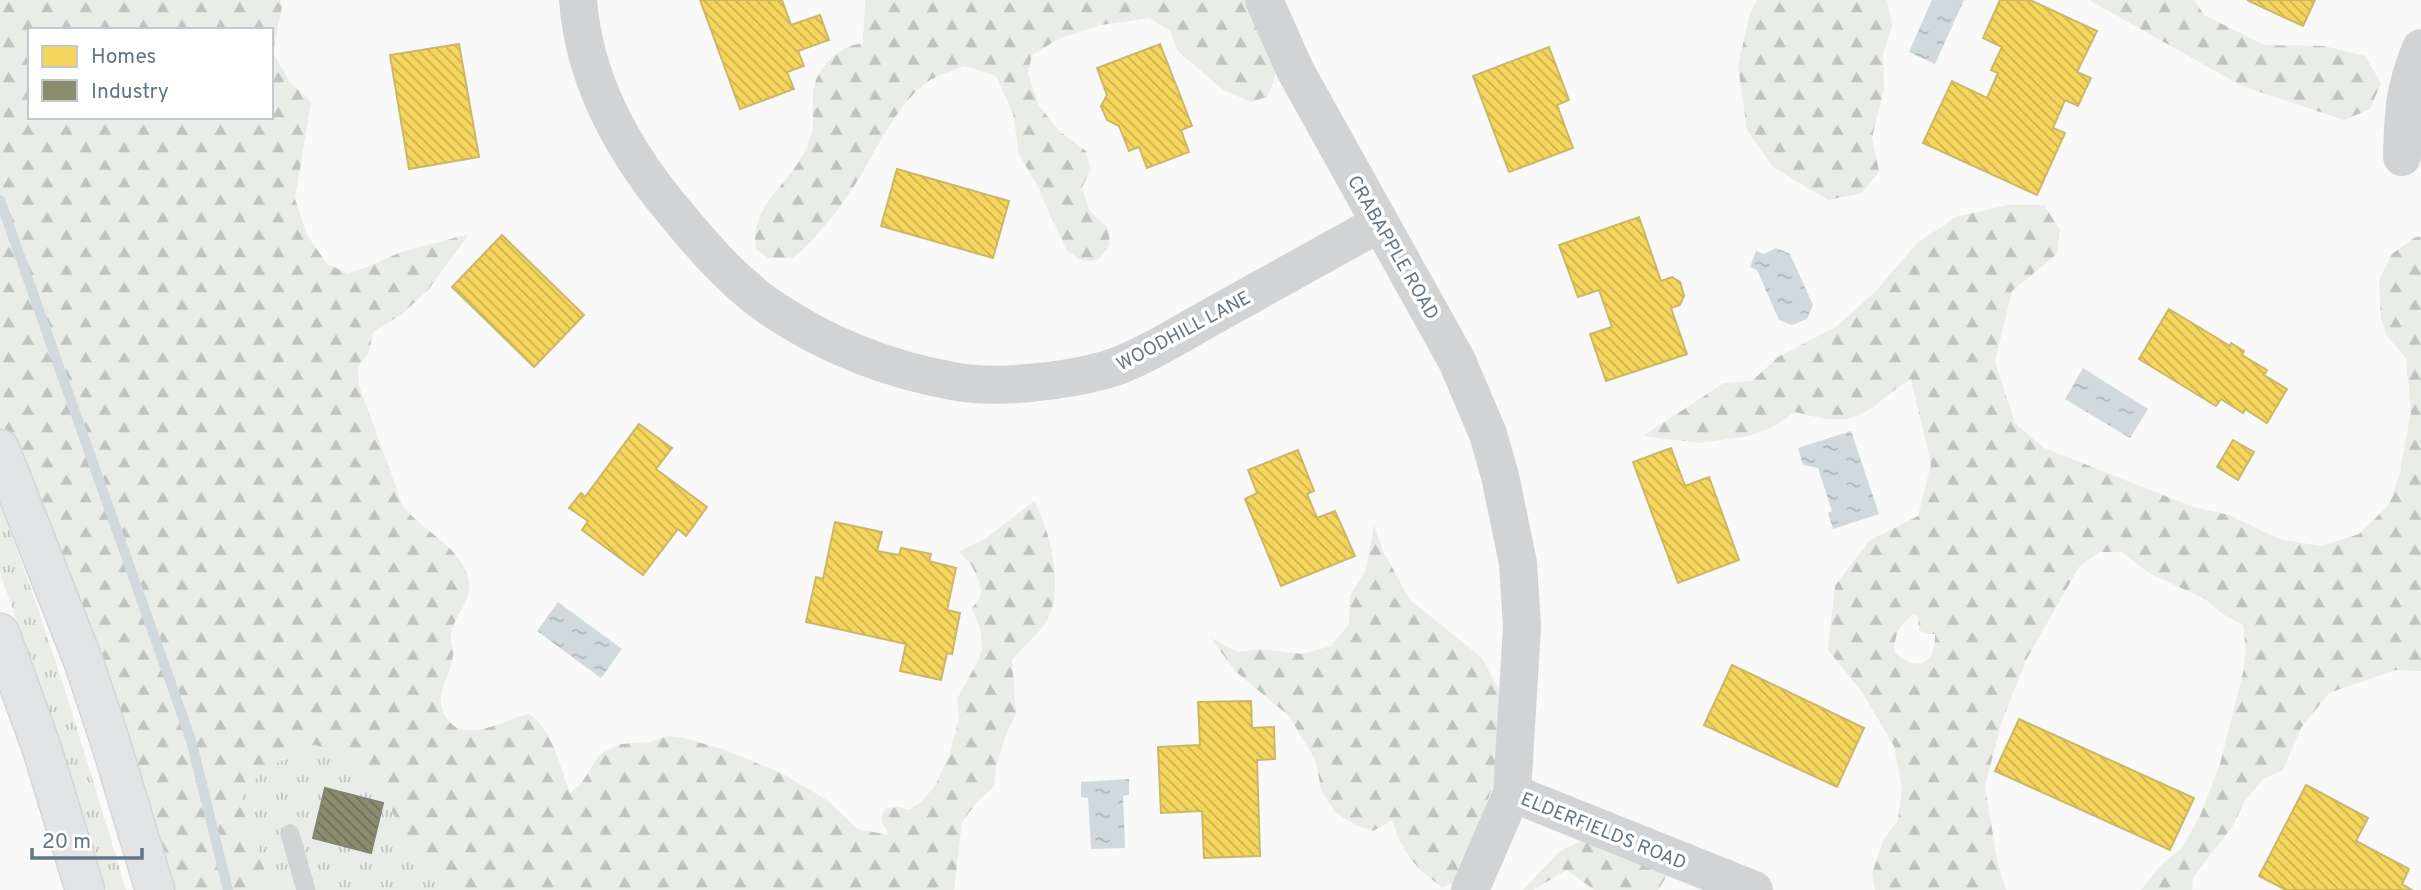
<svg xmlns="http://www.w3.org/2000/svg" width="2421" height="890" viewBox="0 0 2421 890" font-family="Overpass,sans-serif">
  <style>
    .grass { fill: url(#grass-tufts) }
    .forest { fill: url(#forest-firs); fill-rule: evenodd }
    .water { fill: url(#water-ripples) }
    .homes { fill: url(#homes-back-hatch); stroke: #cab868; stroke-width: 2 }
    .industry { fill: url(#industry-back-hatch); stroke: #808575; stroke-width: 2 }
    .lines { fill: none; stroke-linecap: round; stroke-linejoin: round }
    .stream { stroke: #d0d9dc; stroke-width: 10 }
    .primary-casing { stroke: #d4d5d7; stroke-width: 41 }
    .lane { stroke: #d1d3d4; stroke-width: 19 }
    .street { stroke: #d1d3d4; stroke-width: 38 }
    .primary { stroke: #e3e4e5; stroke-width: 38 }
    .labels { text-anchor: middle; stroke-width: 7; stroke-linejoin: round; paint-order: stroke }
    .street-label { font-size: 19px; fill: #637684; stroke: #fff }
  </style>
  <defs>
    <pattern id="grass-tufts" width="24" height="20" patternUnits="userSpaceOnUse" patternTransform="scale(1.75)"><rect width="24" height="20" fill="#e9ece7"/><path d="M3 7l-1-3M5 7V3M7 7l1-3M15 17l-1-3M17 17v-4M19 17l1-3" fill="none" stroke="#c0c4c1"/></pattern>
    <pattern id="forest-firs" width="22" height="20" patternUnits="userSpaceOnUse" patternTransform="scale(1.75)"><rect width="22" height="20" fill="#e9ece7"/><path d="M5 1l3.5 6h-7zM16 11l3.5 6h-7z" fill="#c0c4c1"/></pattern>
    <pattern id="water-ripples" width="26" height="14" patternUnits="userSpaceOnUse" patternTransform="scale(1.75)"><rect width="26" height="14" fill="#d0d9dc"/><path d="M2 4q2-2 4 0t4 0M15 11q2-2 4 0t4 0" fill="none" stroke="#acb5b8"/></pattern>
    <pattern id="homes-back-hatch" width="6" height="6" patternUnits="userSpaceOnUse" patternTransform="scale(1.75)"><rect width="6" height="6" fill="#f6d55c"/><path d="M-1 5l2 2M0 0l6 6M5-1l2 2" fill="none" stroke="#cbb152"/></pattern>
    <pattern id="industry-back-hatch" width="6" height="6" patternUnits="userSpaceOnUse" patternTransform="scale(1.75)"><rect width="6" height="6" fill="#8c8c6e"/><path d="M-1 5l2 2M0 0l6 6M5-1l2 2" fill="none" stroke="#70725c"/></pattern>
  </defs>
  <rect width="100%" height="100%" fill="#f9f9f9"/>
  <!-- grass -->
  <g class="grass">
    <path d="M0 505C49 632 87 760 126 890H107L104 884 67 763 0 573Z"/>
    <polygon points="314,745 335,750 359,767 382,790 412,853 448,890 262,890 240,820 242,792 268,767"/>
  </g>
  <!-- forest -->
  <g class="forest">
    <path d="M0 0H280L282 7 273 52 289 81 311 102 295 199 307 235 327 264 348 273 370 266 401 252 469 234 428 290 402 314 373 332 369 352 358 367 359 386C371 418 382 449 394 481 397 490 400 503 406 510 426 533 462 548 469 581 473 599 452 619 451 635 450 642 454 649 453 656 450 679 430 698 449 721 467 744 507 718 529 714 554 731 559 766 570 793L581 784 600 754 621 744 651 742 668 736 684 738 725 750 783 774 827 800 857 829 889 835C884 824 877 819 886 808L899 807 909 810 922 801 935 786 949 756 959 719 957 699 978 661 982 650 981 632 972 608 979 599 982 589 972 566 959 551 985 539 1034 501C1050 529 1064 588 1048 618 1039 635 1023 646 1012 660L1016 713 1007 732 996 766 994 786 977 802 962 822 954 890H448L412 853 382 790 359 767 335 750 314 745 268 767 242 792 245 817 272 890H155L0 449ZM30 30H271V117H30Z"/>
    <path d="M865 0H1250C1272 36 1288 55 1267 97L1250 102 1222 89 1177 50 1170 31 1149 18 1101 25 1060 38 1032 55 1028 73 1039 106 1059 131 1086 151 1091 170 1082 187 1089 210 1108 228 1110 245 1098 260 1083 261 1067 251 1035 181 1019 155 1013 113 996 76 965 66C954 70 941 74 930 80 900 99 876 150 858 180 839 209 819 236 793 258H768L756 249C749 207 786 187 803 155 807 147 813 133 813 124 814 105 809 90 820 72 831 56 844 45 863 43Z"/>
    <polygon points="1757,0 1887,0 1892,26 1883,54 1884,88 1872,138 1879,171 1862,193 1828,200 1773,167 1747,130 1738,66 1750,13"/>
    <polygon points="2089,0 2194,0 2204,15 2264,45 2324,46 2365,56 2381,83 2370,109 2344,120 2242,86"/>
    <path d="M2008 205H2044L2060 230 2057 254 2012 291 1995 361 2015 423 2044 448 2193 507 2229 515 2279 539 2321 546 2359 534 2389 505 2400 472 2411 412 2406 358 2387 336 2381 319 2379 281 2392 254 2414 238 2421 236V671L2395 670 2329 693 2301 728 2283 770 2262 780 2244 802 2232 827 2193 877 2192 890H2141L2161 865 2182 848 2200 816 2220 764 2243 673 2246 650 2243 625 2223 614 2205 599 2149 573 2122 552H2099L2079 567 2026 660 2001 724 1985 786 1997 860 2006 890H1875L1872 874 1883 841 1898 820 1902 788 1894 746 1862 692 1828 650 1835 586 1869 541 1918 516 1931 464 1911 379C1890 390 1870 416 1845 419 1828 421 1812 416 1795 412L1773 427 1749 436 1699 443 1643 436 1724 383 1752 381 1778 357 1836 327 1877 290 1917 243 1956 217ZM1914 614 1918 617 1919 631 1929 634H1935C1936 665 1917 673 1894 652 1894 635 1900 624 1914 614Z"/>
    <path d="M1374 525 1383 551 1410 600 1482 658 1500 692V766L1458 881 1442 887C1414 867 1403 853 1392 820L1373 831 1356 825 1336 813 1322 792 1315 759 1289 716 1235 671 1211 638 1238 652 1261 649 1302 654 1331 646 1349 624 1350 595 1366 570Z"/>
    <path d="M1622 824C1659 825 1661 837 1671 869L1658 890H1594L1567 870 1533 890H1523L1559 852 1595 834Z"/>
  </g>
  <!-- water -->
  <g class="water">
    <polygon points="1932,0 1964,0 1935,64 1909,52"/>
    <polygon points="1776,248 1790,254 1813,305 1807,319 1792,325 1779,320 1757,270 1750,267 1756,251 1764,254"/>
    <polygon points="2083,368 2148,409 2130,438 2065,399"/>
    <polygon points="1851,431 1879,514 1833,529 1828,513 1832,511 1818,468 1803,465 1798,448"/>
    <polygon points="558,602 622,649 601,678 537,631"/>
    <polygon points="1129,779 1129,795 1123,796 1125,848 1091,849 1088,798 1081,797 1081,782"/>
  </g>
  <!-- homes -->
  <g class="homes">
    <polygon points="700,0 782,0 791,25 820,15 829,40 798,51 804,66 787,72 794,89 740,109"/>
    <polygon points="2000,0 2030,0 2097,31 2077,72 2091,78 2078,106 2065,100 2053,128 2065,133 2037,195 1923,143 1952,81 1987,98 1998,73 1991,70 2002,47 1983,38"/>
    <polygon points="2247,0 2315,0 2303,26"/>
    <polygon points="459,44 479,157 409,169 390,55"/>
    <polygon points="1160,44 1192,126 1181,130 1189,152 1147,168 1139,147 1129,151 1119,126 1107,120 1101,106 1107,95 1097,68"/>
    <polygon points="1549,47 1569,100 1557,105 1573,148 1509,172 1473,76"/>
    <polygon points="897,169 1009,201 993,258 881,226"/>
    <polygon points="1639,217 1661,281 1672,277 1680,282 1684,296 1680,305 1671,308 1687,354 1606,381 1590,334 1612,327 1599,290 1578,297 1559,245"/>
    <polygon points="502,235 584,315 534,367 452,287"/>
    <polygon points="2169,309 2230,346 2231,343 2244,351 2242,355 2267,370 2264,375 2287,389 2267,423 2245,409 2243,413 2221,399 2216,406 2139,359"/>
    <polygon points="639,424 672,448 656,469 707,507 686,536 678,529 643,575 582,530 588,521 569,508 581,493 585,497"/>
    <polygon points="2233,440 2254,452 2238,480 2217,467"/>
    <polygon points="1671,448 1685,486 1709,477 1739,560 1678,583 1633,462"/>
    <polygon points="1298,450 1314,491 1307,494 1317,518 1335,511 1355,556 1281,586 1245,499 1257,493 1248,470"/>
    <polygon points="835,522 882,532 877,551 899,555 901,548 931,554 929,561 956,568 947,610 960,613 952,654 947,653 941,680 900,671 906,644 806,622 816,577 823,579"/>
    <polygon points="1732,665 1864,728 1837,787 1704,725"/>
    <polygon points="1251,701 1252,728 1274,727 1275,759 1257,760 1260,856 1204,858 1202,811 1161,813 1158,747 1200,745 1198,702"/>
    <polygon points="2019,719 2194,798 2170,850 1995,771"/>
    <polygon points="2306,785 2368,818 2356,841 2409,869 2402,884 2412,890 2286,890 2259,876"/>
  </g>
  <!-- industry -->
  <polygon class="industry" points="325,788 383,803 371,853 313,838"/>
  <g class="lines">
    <!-- stream -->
    <polyline class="stream" points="0,200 191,740 228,890"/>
    <defs>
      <g id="primary">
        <polyline points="0,449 84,663 111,744 155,890"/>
        <polyline points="0,633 42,749 85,890"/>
      </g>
    </defs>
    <!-- primary casing -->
    <use href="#primary" class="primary-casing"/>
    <!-- lane -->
    <polyline class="lane" points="290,834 306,890"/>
    <!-- street -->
    <g class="street">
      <path d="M578 0C584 79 622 149 672 209 699 242 729 277 764 303 822 344 888 370 958 382 998 389 1066 381 1105 370 1137 361 1179 335 1209 318 1266 286 1323 255 1380 223"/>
      <polyline points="1264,0 1295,70 1457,361 1488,434 1500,476 1518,563 1522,627 1512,793 1470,890"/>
      <path d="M2402 157C2403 113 2404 89 2421 48"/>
      <polyline points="1512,793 1754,890"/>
    </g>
    <!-- primary -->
    <use href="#primary" class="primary"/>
  </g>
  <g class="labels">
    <!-- street labels -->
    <g class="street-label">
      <text transform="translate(1394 247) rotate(60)" y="7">CRABAPPLE ROAD</text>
      <text transform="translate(1183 330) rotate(-28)" y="7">WOODHILL LANE</text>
      <text transform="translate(1604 830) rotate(22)" y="7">ELDERFIELDS ROAD</text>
    </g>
  </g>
  <!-- legend -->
  <rect x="28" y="28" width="245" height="91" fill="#ffffff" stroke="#c1c8ce" stroke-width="2"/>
  <rect x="42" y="46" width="35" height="21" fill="#f6d55c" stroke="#c1c8ce" stroke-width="2"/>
  <text x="91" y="63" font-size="21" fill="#637684">Homes</text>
  <rect x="42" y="80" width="35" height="21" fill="#8c8c6e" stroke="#c1c8ce" stroke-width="2"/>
  <text x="91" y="98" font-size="21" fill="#637684">Industry</text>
  <!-- scale -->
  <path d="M32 848v10h110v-10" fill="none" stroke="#637684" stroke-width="3.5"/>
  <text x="42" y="848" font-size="21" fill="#637684" stroke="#ffffff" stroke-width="5" paint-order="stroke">20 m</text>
</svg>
